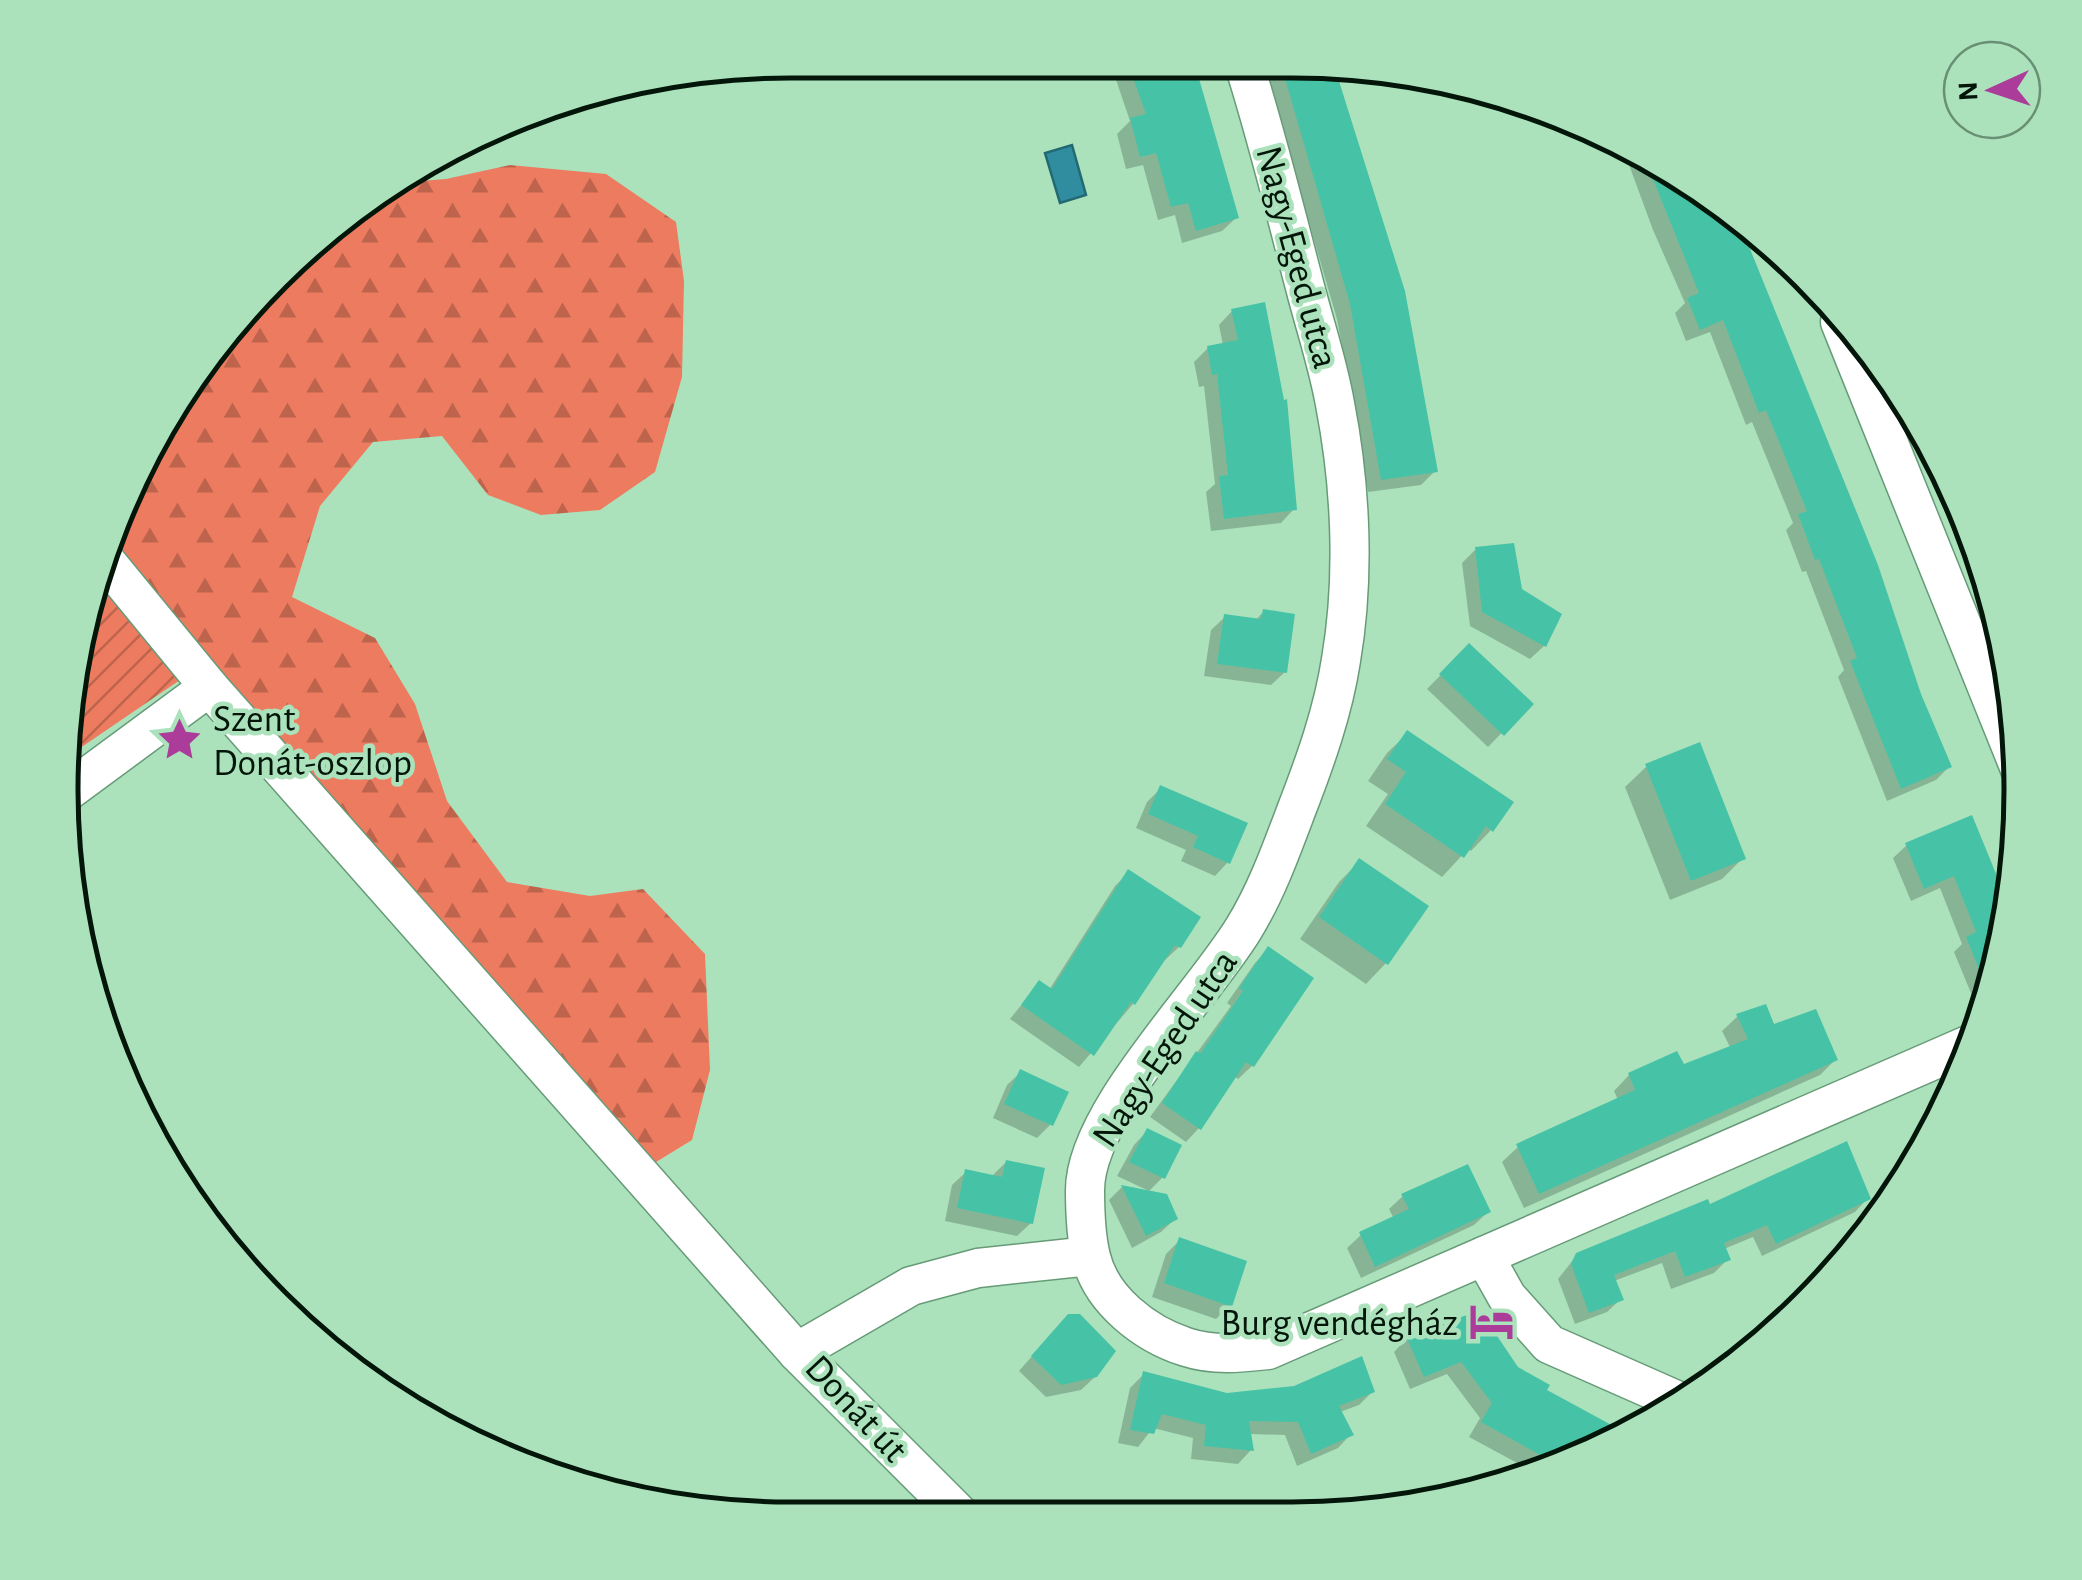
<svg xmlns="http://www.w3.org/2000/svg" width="2082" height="1580" viewBox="0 0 2082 1580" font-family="'Alegreya Sans',sans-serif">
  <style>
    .forest { fill: url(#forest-firs) }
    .garden { fill: url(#garden-furrows) }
    .water { fill: #308c9f; stroke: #226972; stroke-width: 2.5 }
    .shadow { fill: #0003 }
    .building { fill: #46c3a6 }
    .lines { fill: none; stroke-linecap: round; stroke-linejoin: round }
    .minor-casing { stroke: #679b78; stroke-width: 41 }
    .minor { stroke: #fff; stroke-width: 38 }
    .labels { text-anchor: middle; stroke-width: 9; stroke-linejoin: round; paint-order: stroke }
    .street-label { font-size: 38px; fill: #031609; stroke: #abe2bc }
    .poi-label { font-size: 38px; fill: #031609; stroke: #abe2bc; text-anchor: start }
    .rim { fill: none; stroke: #031609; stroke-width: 5 }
  </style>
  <defs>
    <pattern id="forest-firs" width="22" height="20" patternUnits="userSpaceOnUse" patternTransform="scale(2.5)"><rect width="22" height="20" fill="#ed7b60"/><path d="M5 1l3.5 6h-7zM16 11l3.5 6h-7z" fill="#be644d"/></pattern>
    <pattern id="garden-furrows" width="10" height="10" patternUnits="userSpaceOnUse" patternTransform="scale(2.5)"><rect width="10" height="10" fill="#ed7b60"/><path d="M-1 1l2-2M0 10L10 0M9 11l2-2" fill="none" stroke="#be644d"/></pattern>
  </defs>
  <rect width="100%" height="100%" fill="#abe2bc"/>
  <!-- forest -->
  <polygon class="forest" points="510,165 606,174 676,222 684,281 682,377 655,472 600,510 541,515 488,495 442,436 373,442 320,506 292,597 375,638 415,704 447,801 507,882 590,896 643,889 705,954 710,1070 692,1140 656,1162 372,844 103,563 136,467 242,308 394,183 446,179"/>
  <!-- garden -->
  <polygon class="garden" points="103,563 199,667 67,757 74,648"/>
  <!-- water -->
  <polygon class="water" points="1072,145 1086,195 1060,203 1045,153"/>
  <!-- shadow -->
  <g class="shadow">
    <polygon points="1115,61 1197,61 1199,66 1194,71 1236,218 1222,231 1182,243 1175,215 1158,220 1143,165 1126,169 1117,134 1130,121 1111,65"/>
    <polygon points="1262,61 1330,62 1403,293 1435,471 1421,485 1368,492 1337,319"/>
    <polygon points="1633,146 1735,210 1745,231 1741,235 1949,767 1936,780 1887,801 1838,677 1844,670 1806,571 1802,572 1786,530 1793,523 1752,422 1746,425 1710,332 1686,341 1675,313 1685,303 1653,230 1625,154"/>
    <polygon points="1232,311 1294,509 1281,523 1211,531 1206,492 1215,484 1204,386 1199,387 1194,362 1208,348 1223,345 1219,325"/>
    <polygon points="1476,549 1520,590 1544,646 1530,659 1470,626 1462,563"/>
    <polygon points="1263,612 1285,672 1271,685 1204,676 1211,630 1225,617 1255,621"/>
    <polygon points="1469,646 1530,704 1488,747 1427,689"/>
    <polygon points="1408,733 1491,830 1471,851 1468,849 1442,877 1366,826 1388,794 1368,781 1387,753"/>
    <polygon points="1646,767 1743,858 1722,879 1670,900 1625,787"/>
    <polygon points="1161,788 1228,862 1215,876 1181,861 1186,850 1136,828 1147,802"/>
    <polygon points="1971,818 2010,913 2008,932 1990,991 1973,998 1954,952 1962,944 1940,888 1911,901 1893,858 1907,845"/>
    <polygon points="1359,862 1386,963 1366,984 1300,939 1339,882"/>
    <polygon points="1128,873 1198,918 1179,947 1165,960 1163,959 1133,1004 1079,1067 1010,1019 1039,983 1049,990 1115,886"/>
    <polygon points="1268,949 1311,979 1252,1066 1238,1079 1234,1076 1199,1128 1186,1142 1150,1117 1231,1006 1227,1003 1255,963"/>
    <polygon points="1738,1016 1773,1027 1835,1060 1820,1075 1524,1208 1502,1162 1518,1147 1618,1100 1614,1091 1629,1075 1683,1067 1731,1049 1722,1031"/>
    <polygon points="1021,1072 1050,1125 1037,1138 993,1118 1007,1085"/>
    <polygon points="1147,1131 1163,1177 1149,1191 1117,1176 1134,1145"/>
    <polygon points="1006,1162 1031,1223 1017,1236 945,1221 952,1185 966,1172 991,1177"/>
    <polygon points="1122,1187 1175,1219 1161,1232 1132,1248 1109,1200"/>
    <polygon points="1403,1196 1488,1212 1474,1225 1361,1278 1347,1248 1361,1235 1394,1219 1389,1209"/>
    <polygon points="1868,1198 1855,1212 1762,1256 1753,1237 1724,1249 1728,1259 1714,1273 1671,1289 1662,1263 1614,1281 1621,1299 1607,1312 1575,1324 1558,1279 1577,1255 1708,1207"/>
    <polygon points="1180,1240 1230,1305 1216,1319 1152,1297 1166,1254"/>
    <polygon points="1471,1317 1516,1369 1543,1392 1625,1436 1571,1465 1528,1476 1530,1470 1469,1437 1480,1418 1447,1374 1410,1389 1394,1352 1407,1338"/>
    <polygon points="1055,1330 1096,1376 1081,1390 1046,1397 1019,1371"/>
    <polygon points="1144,1374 1227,1396 1372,1392 1359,1405 1340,1412 1351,1434 1338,1448 1297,1466 1285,1435 1249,1434 1251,1450 1238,1464 1191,1459 1193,1438 1153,1428 1138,1447 1118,1443 1130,1388"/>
  </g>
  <!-- building -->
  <g class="building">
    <polygon points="1127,61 1194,61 1239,218 1196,231 1188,203 1171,207 1156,153 1140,157 1130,118 1146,114"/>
    <polygon points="1280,61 1333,62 1405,291 1438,472 1381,480 1350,304"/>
    <polygon points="1642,152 1740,215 1748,232 1744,234 1878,565 1921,694 1952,767 1901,789 1850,661 1857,658 1819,559 1815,560 1798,514 1807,511 1766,410 1759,413 1723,320 1700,330 1687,298 1699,293"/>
    <polygon points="1265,302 1284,400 1287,399 1297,510 1224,519 1219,476 1228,475 1217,374 1212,375 1207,346 1238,340 1231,309"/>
    <polygon points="1514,543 1522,589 1562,614 1546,647 1482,612 1475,547"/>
    <polygon points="1263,609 1295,614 1287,673 1217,664 1224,614 1261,619"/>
    <polygon points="1469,643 1534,704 1504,736 1439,674"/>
    <polygon points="1407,730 1514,802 1493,832 1486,826 1464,858 1385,804 1406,772 1387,759"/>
    <polygon points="1700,742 1746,859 1691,881 1645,764"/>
    <polygon points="1160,785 1248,823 1230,864 1193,847 1198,836 1148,814"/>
    <polygon points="1972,815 2010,908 2008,932 1989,994 1966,937 1976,932 1954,876 1924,889 1905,843"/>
    <polygon points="1359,858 1429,906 1388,965 1319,917"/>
    <polygon points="1128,869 1201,917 1181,948 1175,945 1135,1005 1131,1002 1094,1056 1021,1005 1039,980 1052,989"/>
    <polygon points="1268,946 1314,978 1254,1067 1246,1062 1201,1130 1162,1103 1196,1051 1200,1054 1243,991 1239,988"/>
    <polygon points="1766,1004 1774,1024 1816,1009 1838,1060 1539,1194 1516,1144 1635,1090 1628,1073 1677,1051 1684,1064 1748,1039 1736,1014"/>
    <polygon points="1020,1069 1069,1092 1053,1126 1004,1104"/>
    <polygon points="1147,1128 1182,1145 1165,1179 1129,1162"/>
    <polygon points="1847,1141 1871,1199 1776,1244 1767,1225 1724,1243 1731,1260 1685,1277 1675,1251 1614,1275 1624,1300 1589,1313 1571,1264 1576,1253 1708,1199 1710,1204"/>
    <polygon points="1006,1160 1045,1168 1033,1224 957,1208 965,1169 1002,1177"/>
    <polygon points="1468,1164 1491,1212 1375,1267 1359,1232 1409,1209 1401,1194"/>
    <polygon points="1121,1185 1167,1194 1178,1219 1146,1236"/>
    <polygon points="1179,1237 1247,1261 1232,1307 1164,1283"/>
    <polygon points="1068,1314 1080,1314 1116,1351 1097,1377 1061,1385 1031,1356"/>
    <polygon points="1470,1314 1485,1318 1518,1367 1550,1385 1547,1390 1628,1434 1571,1465 1533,1475 1542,1456 1481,1422 1492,1403 1461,1362 1424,1377 1406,1336"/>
    <polygon points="1362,1356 1375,1392 1339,1406 1354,1435 1311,1454 1298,1422 1249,1421 1254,1451 1204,1446 1206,1425 1162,1414 1154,1434 1130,1430 1143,1371 1227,1393 1294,1386"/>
  </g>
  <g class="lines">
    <defs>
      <g id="minor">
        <path d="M1243 61C1267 136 1285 211 1305 287 1315 326 1328 364 1335 404 1351 486 1355 578 1341 660 1333 712 1315 762 1296 811 1281 851 1266 892 1244 928 1203 996 1085 1113 1085 1190 1085 1211 1086 1237 1091 1257 1101 1300 1145 1334 1186 1347 1213 1356 1241 1353 1268 1350L1975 1042"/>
        <polyline points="1840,322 2020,769"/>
        <polyline points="104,559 209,687 797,1352 959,1514"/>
        <polyline points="64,794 209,687"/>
        <polyline points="1484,1256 1507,1297 1549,1344 1685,1404"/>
        <polyline points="797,1352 911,1286 978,1268 1090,1256"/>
      </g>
    </defs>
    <!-- minor casing -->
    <use href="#minor" class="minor-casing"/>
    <!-- minor -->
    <use href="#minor" class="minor"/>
  </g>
  <!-- icons -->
  <defs>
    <symbol id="sight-bare" viewBox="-9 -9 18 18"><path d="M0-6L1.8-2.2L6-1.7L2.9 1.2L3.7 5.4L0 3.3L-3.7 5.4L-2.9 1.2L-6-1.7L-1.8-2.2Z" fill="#ab3c9a" stroke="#abe2bc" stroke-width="2.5" paint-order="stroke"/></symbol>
    <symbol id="hotel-bare" viewBox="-9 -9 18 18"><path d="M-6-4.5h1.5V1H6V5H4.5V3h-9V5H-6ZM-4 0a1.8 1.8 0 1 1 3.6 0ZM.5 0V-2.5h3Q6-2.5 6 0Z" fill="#ab3c9a" stroke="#abe2bc" stroke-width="2.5" paint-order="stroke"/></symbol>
  </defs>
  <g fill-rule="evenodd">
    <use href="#sight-bare" x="148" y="708" width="63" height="63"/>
    <use href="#hotel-bare" x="1460" y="1290" width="63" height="63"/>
  </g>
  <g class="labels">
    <!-- street labels -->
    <g class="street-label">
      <text transform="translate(1298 257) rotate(75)" y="13">Nagy-Eged utca</text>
      <text transform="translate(1164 1048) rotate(-56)" y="13">Nagy-Eged utca</text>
      <text transform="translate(857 1408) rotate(47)" y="13">Donát út</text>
    </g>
    <!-- poi labels -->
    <g class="poi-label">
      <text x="213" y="731">Szent<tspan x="213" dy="44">Donát-oszlop</tspan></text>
      <text x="1458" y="1335" text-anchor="end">Burg vendégház</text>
    </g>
  </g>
  <!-- crop -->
  <path d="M0 0H2082V1580H0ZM790 78H1292A712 712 0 0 1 2004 790V790A712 712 0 0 1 1292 1502H790A712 712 0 0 1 78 790V790A712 712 0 0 1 790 78Z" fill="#abe2bc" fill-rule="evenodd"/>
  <path class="rim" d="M790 78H1292A712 712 0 0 1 2004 790V790A712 712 0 0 1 1292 1502H790A712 712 0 0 1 78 790V790A712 712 0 0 1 790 78Z"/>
  <!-- north arrow -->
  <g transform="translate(1992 90) rotate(267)"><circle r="48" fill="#abe2bc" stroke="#689074" stroke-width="2.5"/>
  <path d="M0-8L18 38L0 25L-18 38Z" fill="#ab3c9a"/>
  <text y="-15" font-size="28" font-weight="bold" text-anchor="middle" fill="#031609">N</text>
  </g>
</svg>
